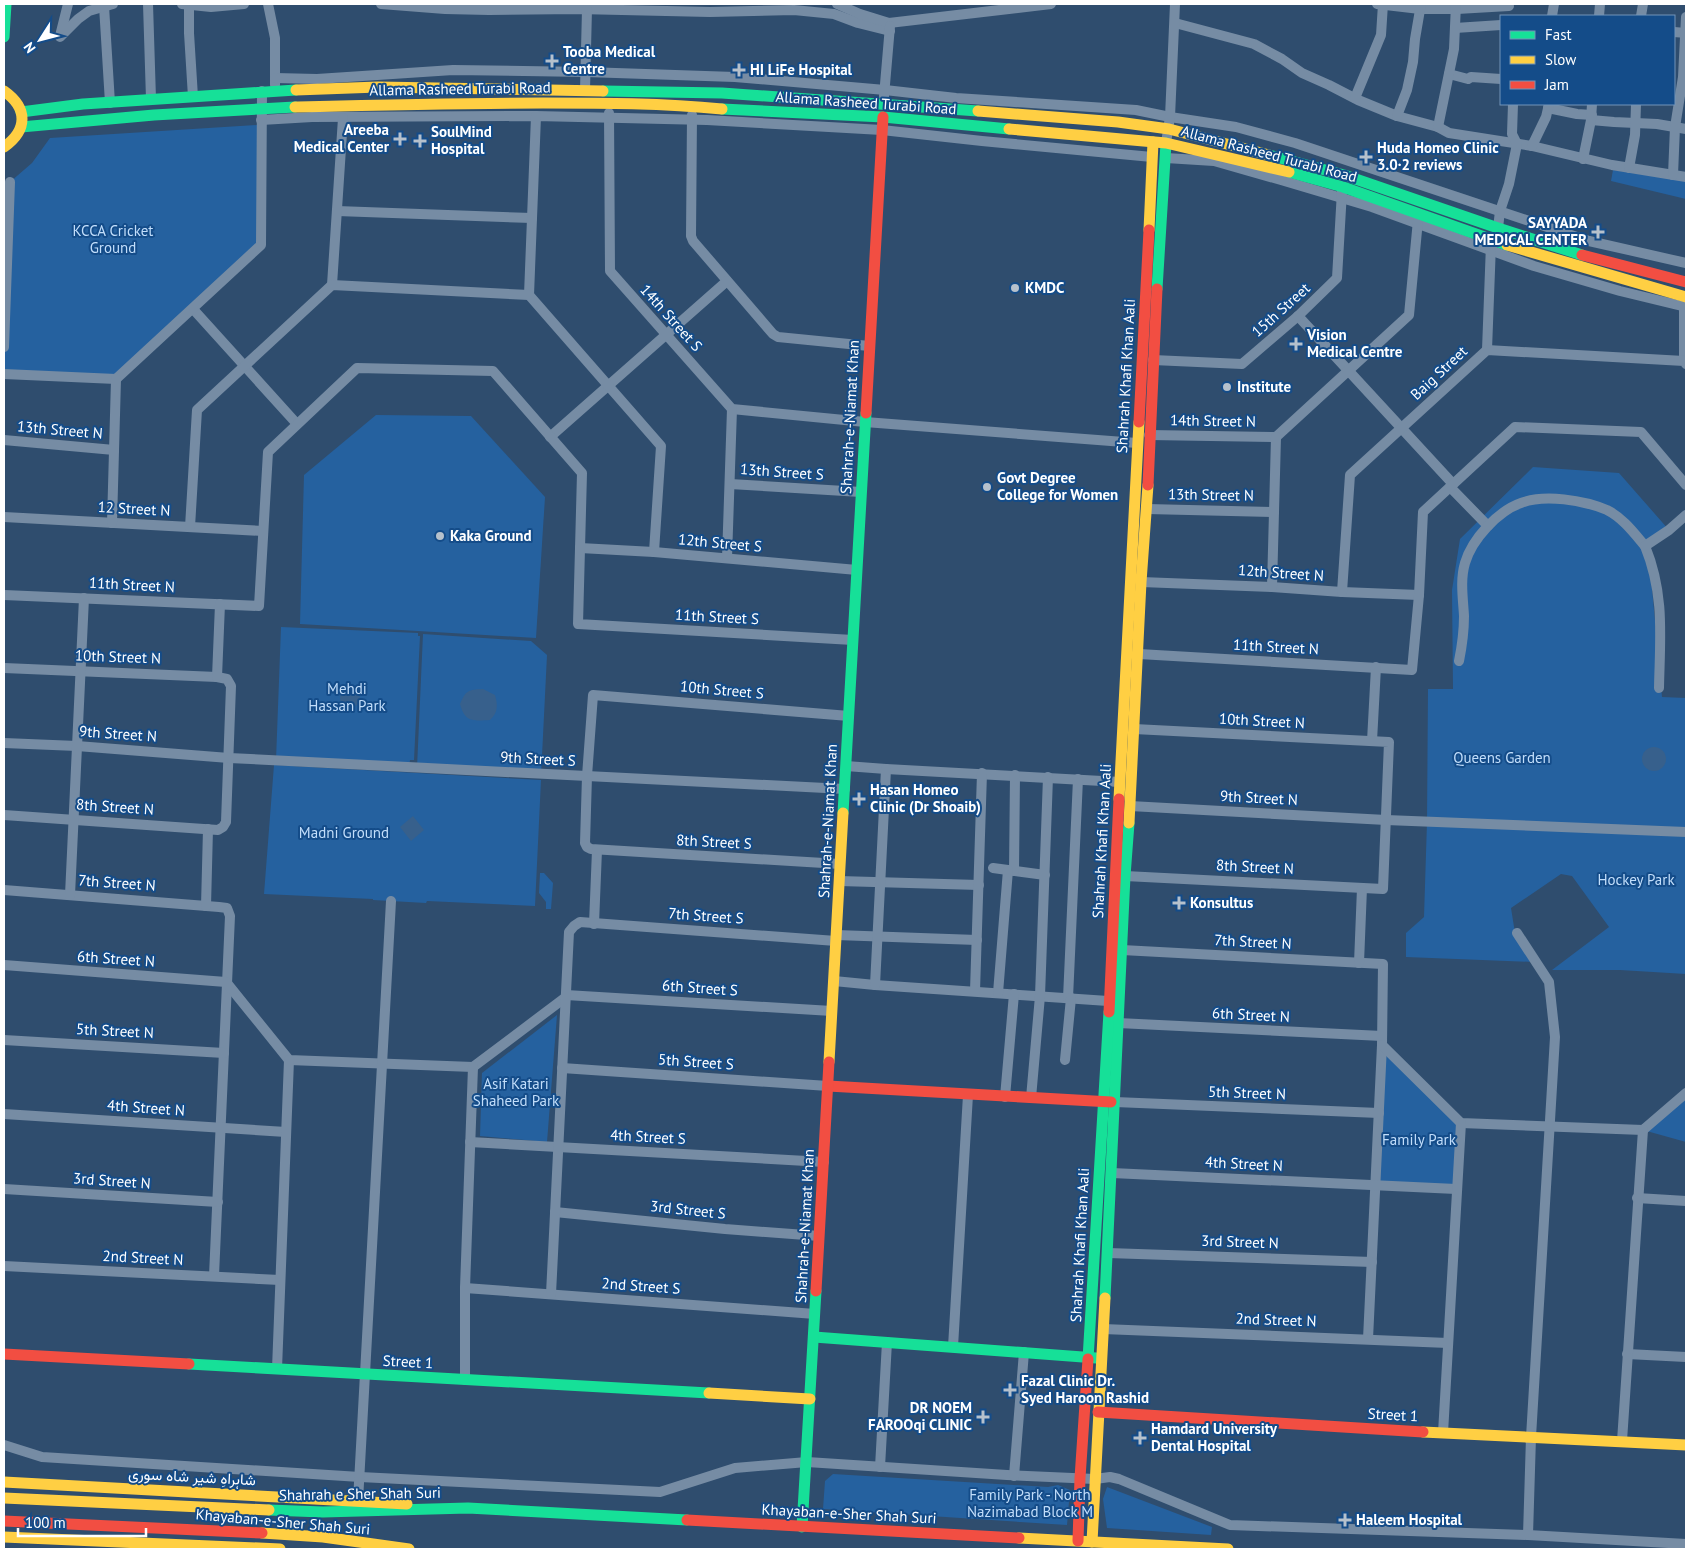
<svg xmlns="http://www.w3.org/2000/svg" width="1690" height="1553" viewBox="0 0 1690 1553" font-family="'PT Sans',Vazirmatn,sans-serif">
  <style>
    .green { fill: #25619f }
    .water { fill: #37608c }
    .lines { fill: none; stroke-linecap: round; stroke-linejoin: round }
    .street { stroke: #768ca4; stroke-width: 10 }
    .fast { stroke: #16e098; stroke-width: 11 }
    .slow { stroke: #ffcf43; stroke-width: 11 }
    .jam { stroke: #f24e42; stroke-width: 11 }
    .poi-dot { fill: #b6c1cc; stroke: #144c89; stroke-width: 2 }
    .labels { text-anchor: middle; stroke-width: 4; stroke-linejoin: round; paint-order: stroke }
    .poi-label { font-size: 15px; font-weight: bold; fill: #fff; stroke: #144c89; text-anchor: start }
    .street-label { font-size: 15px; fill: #fff; stroke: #144c89 }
    .park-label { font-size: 15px; fill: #c2defb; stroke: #144c89 }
  </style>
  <rect width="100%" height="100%" fill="#2f4d6e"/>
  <!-- green -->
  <g class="green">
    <polygon points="257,125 261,245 116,379 4,371 10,182 32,163 50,138"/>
    <polygon points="1613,170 1686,181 1686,199 1611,181"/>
    <polygon points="376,415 471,416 545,497 536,638 300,624 304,475"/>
    <polygon points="1533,467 1619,473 1669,530 1648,545 1662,697 1686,698 1686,974 1620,970 1552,970 1609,927 1572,876 1561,874 1511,908 1515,933 1534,962 1406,957 1406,933 1424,917 1427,822 1428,689 1453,689 1452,590 1460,539"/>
    <polygon points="281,627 418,633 418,636 420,636 414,760 410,760 409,767 276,760"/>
    <polygon points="423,634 531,641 547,655 541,776 417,768"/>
    <polygon points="274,765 541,780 535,906 427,901 426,903 373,900 373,899 264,894"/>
    <polygon points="540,873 544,873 553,883 551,909 546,909 546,902 539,893"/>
    <polygon points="557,1015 547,1142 480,1136 482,1073"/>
    <polygon points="1382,1045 1461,1123 1456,1189 1375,1185"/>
    <polygon points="1686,1093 1686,1142 1643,1130"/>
    <polygon points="833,1474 1048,1487 1058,1485 1070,1490 1067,1525 823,1509 825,1481"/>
    <polygon points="1107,1487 1212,1527 1211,1535 1107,1528 1103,1499"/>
  </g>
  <!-- water -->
  <g class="water">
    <circle cx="350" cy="698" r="10"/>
    <path d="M483 689 495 695C498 705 498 713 490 720 472 721 465 722 460 704 466 690 468 690 483 689Z"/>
    <circle cx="1654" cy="759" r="12"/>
    <polygon points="413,816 424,830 411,841 400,827"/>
  </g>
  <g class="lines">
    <!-- street -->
    <g class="street">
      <polyline points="148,4 151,99"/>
      <polyline points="182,4 211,7 244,4"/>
      <polyline points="268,4 275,38 275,85"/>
      <polyline points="381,4 445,9 489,10 578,9 710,12 794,10 834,14 858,23 890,31"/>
      <polyline points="837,4 860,14 889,23 1051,4"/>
      <polyline points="1377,4 1420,9 1457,9 1509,6"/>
      <polyline points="189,5 189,33 193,97"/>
      <polyline points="104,6 110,103"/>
      <polyline points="1552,16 1554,4"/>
      <polyline points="1599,16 1600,4"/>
      <polyline points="1641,16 1643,4"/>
      <polyline points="1175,23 1254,44 1282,59 1302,73 1329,85 1358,100 1397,116 1438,127 1449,133 1532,146 1612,165 1686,177"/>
      <polyline points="1455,28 1501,25"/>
      <polyline points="1674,32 1686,33"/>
      <polyline points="60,36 68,4"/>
      <polyline points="60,37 78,19 89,11 113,4"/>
      <polyline points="1449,74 1468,79 1471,77 1501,79"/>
      <polyline points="275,78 317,79 453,70 586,72 735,77 885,90 956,98 1136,110 1170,117 1236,127 1295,143 1589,241 1686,263"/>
      <polyline points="585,90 587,9"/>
      <polyline points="884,96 890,26"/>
      <polyline points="1355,98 1381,35 1383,4"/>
      <polyline points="1548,108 1577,114 1592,115"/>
      <polyline points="609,113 610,271 732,409 865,422 1137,443"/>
      <polyline points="692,115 691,236 693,241 773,334 778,337 869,346"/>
      <polyline points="1397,116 1407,90 1413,62 1415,39 1421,4"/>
      <polyline points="261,120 312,117 536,116 707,120 882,130 982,141 1152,157"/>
      <polyline points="1591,120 1614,122 1657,124 1686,129"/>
      <polyline points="1438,127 1454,49 1456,4"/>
      <polyline points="1166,143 1170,117 1175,4"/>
      <polyline points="1532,146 1546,117 1549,104"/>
      <polyline points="1166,158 1214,161 1281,180 1372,207 1534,266 1620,291 1686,307"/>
      <polyline points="1583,159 1591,120 1592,104"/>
      <polyline points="1629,168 1635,135 1636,104"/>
      <polyline points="1673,175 1675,127 1683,77 1686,17"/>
      <polyline points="337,211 532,218"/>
      <polyline points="1498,228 1500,211 1509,184 1517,144 1512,134 1513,104"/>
      <polyline points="332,285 343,118"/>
      <polyline points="529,295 536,116"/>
      <polyline points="193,309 297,424"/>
      <polyline points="1298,316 1453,484"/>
      <polyline points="4,347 10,182"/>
      <polyline points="1487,350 1491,244"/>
      <polyline points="1153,360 1242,364 1298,316 1337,278 1342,191"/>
      <polyline points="1684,361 1684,307"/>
      <polyline points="4,374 116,379 261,245 262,91"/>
      <polyline points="1149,435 1276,437"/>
      <polyline points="550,437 727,281"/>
      <polyline points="1276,437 1409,315 1418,220"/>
      <polyline points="4,440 114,450"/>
      <polyline points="730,484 861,492"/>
      <polyline points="1450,487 1488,526"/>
      <polyline points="1147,509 1274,512"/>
      <polyline points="4,517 263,531"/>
      <polyline points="112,523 116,379"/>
      <polyline points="190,527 197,410 332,285 529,295 661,446 654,552"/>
      <polyline points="580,548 654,552 857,570"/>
      <polyline points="727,558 732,409"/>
      <polyline points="1141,582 1272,587 1342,592 1419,595"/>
      <polyline points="1272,587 1276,437"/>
      <polyline points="1342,592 1350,475 1487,350 1684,361 1686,364"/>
      <polyline points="4,595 259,606 268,452 357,368 493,371 582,473 578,624 853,640"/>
      <polyline points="1139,654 1412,670 1419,595 1423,512 1515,427 1641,432 1686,485"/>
      <path d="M1459 661C1462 646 1464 631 1464 616 1463 598 1460 580 1465 563 1472 539 1498 511 1521 503 1544 494 1584 500 1607 510 1623 518 1634 533 1645 546"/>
      <polyline points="4,668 217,677 227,679 231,686 226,822 223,827 218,830 4,815"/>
      <polyline points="217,677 220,604"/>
      <path d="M1659 688C1660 637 1665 595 1645 546L1669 530 1686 515"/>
      <polyline points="1372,741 1376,667"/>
      <polyline points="4,743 77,746 229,758 845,789"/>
      <polyline points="846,766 886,769 1120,782"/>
      <polyline points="1130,806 1386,820 1686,832"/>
      <polyline points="840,864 591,849 587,847 585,843 587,776 593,695 849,716"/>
      <polyline points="993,868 1045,875"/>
      <polyline points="1014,871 1015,775"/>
      <polyline points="1125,876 1383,889 1389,742 1134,729"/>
      <polyline points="839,881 979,885"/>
      <polyline points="4,890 219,907 227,908 230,916 214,1276"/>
      <polyline points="70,895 84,598"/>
      <polyline points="206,906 208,829"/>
      <polyline points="594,924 597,850"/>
      <polyline points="1517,933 1549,982 1555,1037 1531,1437 1528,1535"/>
      <polyline points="836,935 977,940"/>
      <polyline points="1122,950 1383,964 1382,1045 1368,1339"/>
      <polyline points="1359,963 1362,888"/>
      <polyline points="4,965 226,982 289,1060 473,1067 566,997"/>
      <polyline points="834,981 875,985 1108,1001"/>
      <polyline points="875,985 886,769"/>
      <polyline points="975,991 982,773"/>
      <polyline points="998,993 1008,870"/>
      <polyline points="566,995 832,1011"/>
      <polyline points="1068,998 1078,779"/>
      <polyline points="1118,1023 1382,1036"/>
      <polyline points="4,1040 224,1053"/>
      <polyline points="1382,1045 1461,1123 1643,1130 1686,1093"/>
      <polyline points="1065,1060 1071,998"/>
      <polyline points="562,1068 828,1086"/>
      <polyline points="1005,1097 1014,994"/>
      <polyline points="1031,1098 1040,996 1048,777"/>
      <polyline points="1115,1102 1379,1113"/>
      <polyline points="4,1114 286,1132"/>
      <polyline points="470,1142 824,1162"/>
      <polyline points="1112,1173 1456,1189"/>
      <polyline points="4,1189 218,1202"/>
      <polyline points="1637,1198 1686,1201"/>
      <polyline points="555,1212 725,1229 819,1236"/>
      <polyline points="1108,1253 1372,1262"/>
      <polyline points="4,1266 280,1280"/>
      <polyline points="465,1288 815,1314"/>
      <polyline points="551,1294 569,932 574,926 580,922 836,941"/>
      <polyline points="1103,1329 1448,1343"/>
      <polyline points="953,1347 968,1095"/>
      <polyline points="1627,1354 1686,1357"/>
      <polyline points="277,1369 289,1060"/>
      <polyline points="465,1380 465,1288 473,1067"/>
      <polyline points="1443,1433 1461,1123"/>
      <polyline points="1622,1441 1643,1130"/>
      <polyline points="4,1445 42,1457 360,1477 660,1492 735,1468 807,1462 1007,1475 1095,1479 1110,1477 1119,1479 1230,1525 1528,1535 1686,1544"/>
      <polyline points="880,1467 887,1342"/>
      <polyline points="1014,1476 1024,1352"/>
      <polyline points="358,1501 391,901"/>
    </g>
    <!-- fast -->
    <g class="fast">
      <polyline points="4,37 6,4"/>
      <polyline points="603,91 722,93 978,111"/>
      <polyline points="722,109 883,117 1009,129"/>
      <polyline points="21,112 83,104 296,90"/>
      <polyline points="21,127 154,115 295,107"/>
      <polyline points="1269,155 1344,175 1498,228 1582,255"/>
      <polyline points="1289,172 1343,187 1507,245"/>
      <polyline points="1157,289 1166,143"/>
      <polyline points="843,813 866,413"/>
      <polyline points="1105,1298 1125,876 1129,823"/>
      <polyline points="814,1337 1096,1358"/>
      <polyline points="1088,1359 1109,1012"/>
      <polyline points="189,1364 709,1393"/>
      <polyline points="269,1510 323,1512 468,1508 687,1520"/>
      <polyline points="802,1527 816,1291"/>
    </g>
    <!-- slow -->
    <g class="slow">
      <polyline points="296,90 378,87 603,91"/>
      <path d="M4 91C28 108 28 130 4 147"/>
      <path d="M295 107C378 105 460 103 543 103 602 103 662 103 722 109"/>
      <polyline points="978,111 1118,122 1169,129 1269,155"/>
      <polyline points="1009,129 1166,143 1289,172"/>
      <polyline points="1149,230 1153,142"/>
      <polyline points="1507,245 1686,297"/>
      <polyline points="1119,799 1139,422"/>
      <polyline points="1129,823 1141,582 1148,485"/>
      <polyline points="829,1062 843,813"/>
      <polyline points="709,1393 810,1399"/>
      <polyline points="1423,1432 1686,1445"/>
      <polyline points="4,1482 407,1504"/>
      <polyline points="4,1498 269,1510"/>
      <polyline points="262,1533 323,1537 409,1549"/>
      <polyline points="4,1537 280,1549"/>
      <polyline points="1019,1538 1228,1549"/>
      <polyline points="1092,1542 1105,1298"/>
    </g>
    <!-- jam -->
    <g class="jam">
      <polyline points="1582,255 1686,282"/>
      <polyline points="866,413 883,117"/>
      <polyline points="1139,422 1149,230"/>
      <polyline points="1148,485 1157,289"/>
      <polyline points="1109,1012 1119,799"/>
      <polyline points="828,1086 1111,1102"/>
      <polyline points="816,1291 829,1062"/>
      <polyline points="4,1354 189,1364"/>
      <polyline points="1098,1412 1423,1432"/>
      <polyline points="687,1520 1019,1538"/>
      <polyline points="4,1521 262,1533"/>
      <polyline points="1078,1541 1080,1478 1088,1359"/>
    </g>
  </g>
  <!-- markers -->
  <g class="poi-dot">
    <path d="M549.5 53.5h5v5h5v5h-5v5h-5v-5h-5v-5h5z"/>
    <path d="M736.5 62.5h5v5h5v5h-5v5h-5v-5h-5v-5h5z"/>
    <path d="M397.5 131.5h5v5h5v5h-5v5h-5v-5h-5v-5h5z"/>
    <path d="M417.5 133.5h5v5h5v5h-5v5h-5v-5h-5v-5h5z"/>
    <path d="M1363.5 149.5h5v5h5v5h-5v5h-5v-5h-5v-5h5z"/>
    <path d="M1595.5 224.5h5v5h5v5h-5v5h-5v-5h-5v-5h5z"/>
    <circle cx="1015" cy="288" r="5"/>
    <path d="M1293.5 336.5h5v5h5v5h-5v5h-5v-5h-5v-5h5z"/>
    <circle cx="1227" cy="387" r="5"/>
    <circle cx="987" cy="487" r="5"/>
    <circle cx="440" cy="536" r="5"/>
    <path d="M856.5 791.5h5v5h5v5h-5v5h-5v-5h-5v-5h5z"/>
    <path d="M1176.5 895.5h5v5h5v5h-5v5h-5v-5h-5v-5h5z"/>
    <path d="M1007.5 1382.5h5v5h5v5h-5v5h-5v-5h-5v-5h5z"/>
    <path d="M980.5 1409.5h5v5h5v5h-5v5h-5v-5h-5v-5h5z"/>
    <path d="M1137.5 1430.5h5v5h5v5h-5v5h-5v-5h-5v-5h5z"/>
    <path d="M1342.5 1512.5h5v5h5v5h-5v5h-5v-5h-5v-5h5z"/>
  </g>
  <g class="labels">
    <!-- poi labels -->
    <g class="poi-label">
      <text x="563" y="57">Tooba Medical<tspan x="563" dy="17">Centre</tspan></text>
      <text x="750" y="75">HI LiFe Hospital</text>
      <text x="389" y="135" text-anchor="end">Areeba<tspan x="389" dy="17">Medical Center</tspan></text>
      <text x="431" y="137">SoulMind<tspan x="431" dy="17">Hospital</tspan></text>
      <text x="1377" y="153">Huda Homeo Clinic<tspan x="1377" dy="17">3.0·2 reviews</tspan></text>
      <text x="1587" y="228" text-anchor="end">SAYYADA<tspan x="1587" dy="17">MEDICAL CENTER</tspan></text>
      <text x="1025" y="293">KMDC</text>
      <text x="1307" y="340">Vision<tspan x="1307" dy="17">Medical Centre</tspan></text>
      <text x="1237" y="392">Institute</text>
      <text x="997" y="483">Govt Degree<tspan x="997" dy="17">College for Women</tspan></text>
      <text x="450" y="541">Kaka Ground</text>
      <text x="870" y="795">Hasan Homeo<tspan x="870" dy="17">Clinic (Dr Shoaib)</tspan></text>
      <text x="1190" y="908">Konsultus</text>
      <text x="1021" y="1386">Fazal Clinic Dr.<tspan x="1021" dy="17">Syed Haroon Rashid</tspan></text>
      <text x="972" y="1413" text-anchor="end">DR NOEM<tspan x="972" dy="17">FAROOqi CLINIC</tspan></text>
      <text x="1151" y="1434">Hamdard University<tspan x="1151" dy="17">Dental Hospital</tspan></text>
      <text x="1356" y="1525">Haleem Hospital</text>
    </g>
    <!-- street labels -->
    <g class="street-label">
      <text transform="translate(460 89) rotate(-1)" y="5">Allama Rasheed Turabi Road</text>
      <text transform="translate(866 103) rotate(4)" y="5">Allama Rasheed Turabi Road</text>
      <text transform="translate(1269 154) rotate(15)" y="5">Allama Rasheed Turabi Road</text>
      <text transform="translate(1281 310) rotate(-42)" y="5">15th Street</text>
      <text transform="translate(671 318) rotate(48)" y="5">14th Street S</text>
      <text transform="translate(1439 373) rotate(-43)" y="5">Baig Street</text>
      <text transform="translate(1126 376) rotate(-87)" y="5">Shahrah Khafi Khan Aali</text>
      <text transform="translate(850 417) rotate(-87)" y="5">Shahrah-e-Niamat Khan</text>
      <text transform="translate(1213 421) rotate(1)" y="5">14th Street N</text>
      <text transform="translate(60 430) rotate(5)" y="5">13th Street N</text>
      <text transform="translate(782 472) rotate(4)" y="5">13th Street S</text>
      <text transform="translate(1211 495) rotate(1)" y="5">13th Street N</text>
      <text transform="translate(134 509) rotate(3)" y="5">12 Street N</text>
      <text transform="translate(720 543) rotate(5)" y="5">12th Street S</text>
      <text transform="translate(1281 573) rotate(4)" y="5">12th Street N</text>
      <text transform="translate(132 585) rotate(3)" y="5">11th Street N</text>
      <text transform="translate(717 617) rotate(3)" y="5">11th Street S</text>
      <text transform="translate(1276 647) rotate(3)" y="5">11th Street N</text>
      <text transform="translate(118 657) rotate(2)" y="5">10th Street N</text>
      <text transform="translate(722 690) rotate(5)" y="5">10th Street S</text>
      <text transform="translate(1262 721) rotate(3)" y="5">10th Street N</text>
      <text transform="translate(118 734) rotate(4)" y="5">9th Street N</text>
      <text transform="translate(538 759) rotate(3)" y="5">9th Street S</text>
      <text transform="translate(1259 798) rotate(3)" y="5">9th Street N</text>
      <text transform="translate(115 807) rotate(4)" y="5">8th Street N</text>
      <text transform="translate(828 821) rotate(-87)" y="5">Shahrah-e-Niamat Khan</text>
      <text transform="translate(1102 841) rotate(-87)" y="5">Shahrah Khafi Khan Aali</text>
      <text transform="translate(714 842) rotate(3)" y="5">8th Street S</text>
      <text transform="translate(1255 867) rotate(3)" y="5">8th Street N</text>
      <text transform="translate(117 883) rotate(4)" y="5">7th Street N</text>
      <text transform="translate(706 916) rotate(4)" y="5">7th Street S</text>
      <text transform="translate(1253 942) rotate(3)" y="5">7th Street N</text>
      <text transform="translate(116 959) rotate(4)" y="5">6th Street N</text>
      <text transform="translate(700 988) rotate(4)" y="5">6th Street S</text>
      <text transform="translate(1251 1015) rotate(3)" y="5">6th Street N</text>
      <text transform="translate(115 1031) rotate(3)" y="5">5th Street N</text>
      <text transform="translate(696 1062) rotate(4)" y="5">5th Street S</text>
      <text transform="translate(1247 1093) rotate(2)" y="5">5th Street N</text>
      <text transform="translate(146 1108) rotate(4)" y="5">4th Street N</text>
      <text transform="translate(648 1137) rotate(3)" y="5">4th Street S</text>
      <text transform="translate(1244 1164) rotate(3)" y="5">4th Street N</text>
      <text transform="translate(112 1181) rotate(4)" y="5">3rd Street N</text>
      <text transform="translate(688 1210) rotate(6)" y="5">3rd Street S</text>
      <text transform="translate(805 1226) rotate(-87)" y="5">Shahrah-e-Niamat Khan</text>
      <text transform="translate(1240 1242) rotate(2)" y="5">3rd Street N</text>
      <text transform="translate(1080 1245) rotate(-87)" y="5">Shahrah Khafi Khan Aali</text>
      <text transform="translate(143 1258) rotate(3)" y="5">2nd Street N</text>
      <text transform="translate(641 1286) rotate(4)" y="5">2nd Street S</text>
      <text transform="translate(1276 1320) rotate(2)" y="5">2nd Street N</text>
      <text transform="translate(408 1362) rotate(3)" y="5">Street 1</text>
      <text transform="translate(1393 1415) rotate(3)" y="5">Street 1</text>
      <text transform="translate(192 1477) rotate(3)" y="5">شاہراہِ شیر شاہ سوری</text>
      <text transform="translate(360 1494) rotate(-1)" y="5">Shahrah e Sher Shah Suri</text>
      <text transform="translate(849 1514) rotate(3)" y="5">Khayaban-e-Sher Shah Suri</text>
      <text transform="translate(283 1522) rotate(5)" y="5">Khayaban-e-Sher Shah Suri</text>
    </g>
    <!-- park labels -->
    <g class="park-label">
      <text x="113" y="236">KCCA Cricket<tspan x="113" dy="17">Ground</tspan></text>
      <text x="347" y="694">Mehdi<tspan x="347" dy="17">Hassan Park</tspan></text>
      <text x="1502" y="763">Queens Garden</text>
      <text x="344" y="838">Madni Ground</text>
      <text x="1636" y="885">Hockey Park</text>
      <text x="516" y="1089">Asif Katari<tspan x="516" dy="17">Shaheed Park</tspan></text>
      <text x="1419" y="1145">Family Park</text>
      <text x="1030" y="1500">Family Park - North<tspan x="1030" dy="17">Nazimabad Block M</tspan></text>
    </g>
  </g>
  <!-- border -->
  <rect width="1690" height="1553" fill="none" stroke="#ffffff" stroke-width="10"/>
  <!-- legend -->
  <rect x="1500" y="15" width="175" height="90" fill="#144c89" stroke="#7294b8"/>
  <rect x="1510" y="31" width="25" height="8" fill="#16e098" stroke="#7294b8"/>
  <text x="1545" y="40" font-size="15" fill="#ffffff">Fast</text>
  <rect x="1510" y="56" width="25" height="8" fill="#ffcf43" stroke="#7294b8"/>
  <text x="1545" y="65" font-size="15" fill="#ffffff">Slow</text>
  <rect x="1510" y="81" width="25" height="8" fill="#f24e42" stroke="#7294b8"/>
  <text x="1545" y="90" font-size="15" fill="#ffffff">Jam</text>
  <!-- north arrow -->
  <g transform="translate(40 40) rotate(234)" stroke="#144c89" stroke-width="4" paint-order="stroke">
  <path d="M0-4L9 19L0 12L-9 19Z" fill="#ffffff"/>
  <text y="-8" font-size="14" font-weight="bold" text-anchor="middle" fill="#ffffff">N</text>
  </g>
  <!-- scale -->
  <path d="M18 1528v8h128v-8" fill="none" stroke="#ffffff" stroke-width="2.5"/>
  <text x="25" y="1528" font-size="15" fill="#ffffff" stroke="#144c89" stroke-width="4" paint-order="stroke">100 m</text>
</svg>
